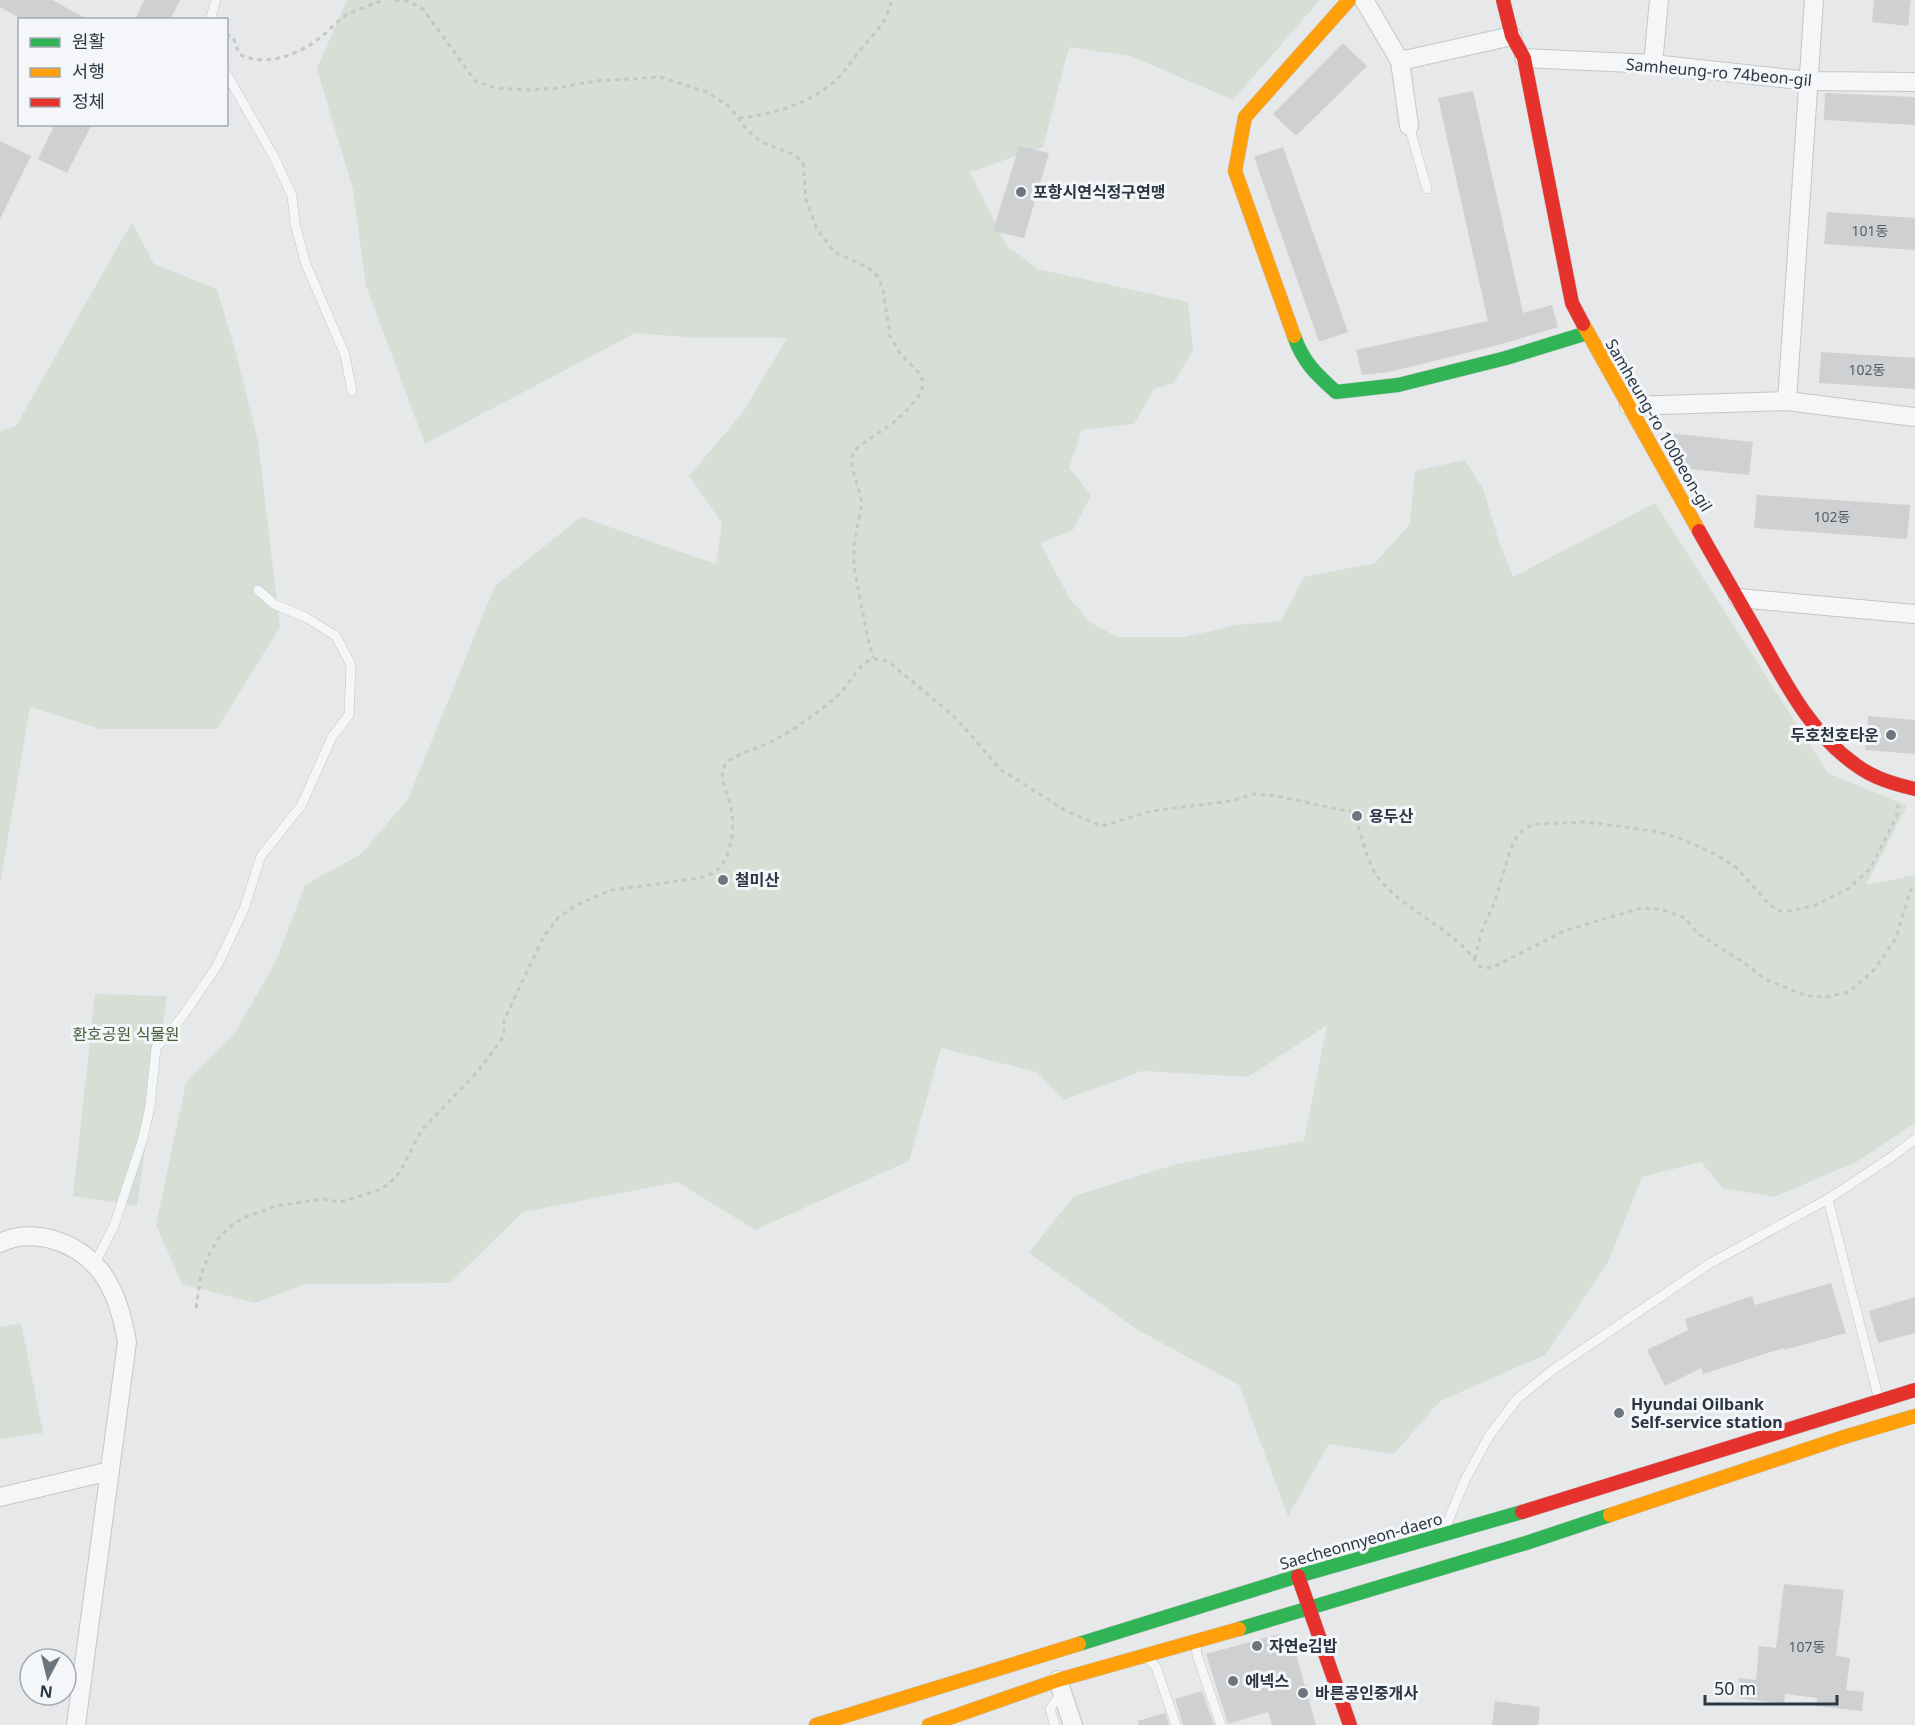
<svg xmlns="http://www.w3.org/2000/svg" width="1915" height="1725" viewBox="0 0 1915 1725" font-family="'Noto Sans','Noto Sans KR',sans-serif">
  <style>
    .green { fill: #d7ded6 }
    .building { fill: #ced0d2 }
    .lines { fill: none; stroke-linecap: round; stroke-linejoin: round }
    .lane-casing { stroke: #c4c6c8; stroke-width: 10 }
    .street-casing { stroke: #c4c6c8; stroke-width: 20 }
    .fast-casing { stroke: #c4c6c8; stroke-width: 15 }
    .slow-casing { stroke: #c4c6c8; stroke-width: 15 }
    .jam-casing { stroke: #c4c6c8; stroke-width: 15 }
    .path { stroke: #c4c7c9; stroke-width: 3; stroke-dasharray: 4.5 4.5; stroke-linecap: butt }
    .lane { stroke: #f5f6f7; stroke-width: 9 }
    .street { stroke: #f5f6f7; stroke-width: 18 }
    .fast { stroke: #30b455; stroke-width: 14 }
    .slow { stroke: #ff9f0a; stroke-width: 14 }
    .jam { stroke: #e5322d; stroke-width: 14 }
    .poi-dot { fill: #6d757e; stroke: #f4f6f9; stroke-width: 2 }
    .labels { text-anchor: middle; stroke-width: 6; stroke-linejoin: round; paint-order: stroke }
    .number-label { font-size: 14px; fill: #555e68 }
    .street-label { font-size: 16px; fill: #2c3744; stroke: #f4f6f9 }
    .poi-label { font-size: 16px; font-weight: bold; fill: #2c3744; stroke: #f4f6f9; text-anchor: start }
    .park-label { font-size: 16px; fill: #445f39; stroke: #f4f6f9 }
  </style>
  <rect width="100%" height="100%" fill="#e6e8ea"/>
  <!-- green -->
  <g class="green">
    <polygon points="347,0 1320,0 1233,100 1131,56 1069,47 1043,147 970,172 1006,245 1038,269 1188,302 1193,350 1174,383 1154,389 1134,424 1082,430 1069,468 1091,495 1073,530 1040,543 1070,599 1090,622 1117,637 1185,637 1237,625 1281,621 1304,577 1375,563 1410,524 1415,471 1464,460 1483,488 1500,545 1513,577 1655,503 1828,773 1907,806 1866,885 1915,875 1915,1123 1858,1161 1774,1197 1723,1188 1701,1162 1642,1177 1607,1264 1545,1355 1440,1401 1394,1454 1329,1444 1288,1516 1239,1385 1138,1330 1029,1253 1074,1196 1177,1164 1304,1141 1327,1025 1248,1077 1142,1071 1064,1100 1037,1072 941,1048 909,1161 755,1230 678,1182 523,1212 450,1283 306,1284 255,1303 182,1284 156,1225 186,1083 236,1031 276,961 305,885 361,854 408,799 495,586 581,517 716,564 722,523 689,476 743,412 787,338 696,338 635,333 425,444 366,286 353,190 317,69"/>
    <polygon points="132,222 154,264 217,289 236,353 258,441 280,627 217,729 101,729 30,707 0,885 0,431 16,426"/>
    <polygon points="95,994 167,996 137,1206 73,1196"/>
    <polygon points="21,1323 43,1433 0,1439 0,1327"/>
  </g>
  <!-- building -->
  <g class="building">
    <polygon points="0,0 52,0 89,20 23,20 0,7"/>
    <polygon points="144,0 180,0 170,20 135,20"/>
    <polygon points="1874,0 1911,0 1908,26 1872,22"/>
    <polygon points="1343,43 1367,66 1296,136 1273,114"/>
    <polygon points="1473,91 1523,313 1552,305 1558,327 1502,344 1422,364 1389,372 1362,375 1356,350 1488,321 1438,98"/>
    <polygon points="1825,93 1915,97 1915,125 1824,120"/>
    <polygon points="55,124 92,124 67,173 38,159"/>
    <polygon points="0,141 31,156 0,219"/>
    <polygon points="1019,146 1049,153 1024,238 993,231"/>
    <polygon points="1283,147 1348,332 1319,342 1254,157"/>
    <polygon points="1827,212 1915,218 1915,250 1824,244"/>
    <polygon points="1821,352 1915,358 1915,389 1819,383"/>
    <polygon points="1668,433 1753,442 1749,475 1680,468 1667,445"/>
    <polygon points="1757,495 1910,505 1907,539 1754,528"/>
    <polygon points="1868,716 1915,720 1915,754 1865,750"/>
    <polygon points="1831,1283 1846,1333 1784,1350 1783,1348 1703,1374 1701,1368 1665,1386 1647,1350 1688,1330 1685,1319 1752,1296 1755,1305"/>
    <polygon points="1915,1297 1915,1333 1878,1343 1869,1311"/>
    <polygon points="1784,1584 1844,1590 1836,1656 1850,1658 1846,1690 1864,1692 1862,1711 1816,1706 1817,1698 1785,1694 1784,1704 1737,1698 1739,1678 1756,1680 1759,1646 1776,1648"/>
    <polygon points="1279,1634 1292,1640 1316,1725 1272,1725 1268,1712 1228,1724 1206,1654"/>
    <polygon points="1202,1691 1214,1725 1183,1725 1175,1699"/>
    <polygon points="1495,1701 1540,1707 1538,1725 1492,1725"/>
    <polygon points="1165,1713 1169,1725 1139,1725 1138,1721"/>
  </g>
  <g class="lines">
    <defs>
      <g id="lane">
        <polyline points="210,20 216,0"/>
        <polyline points="226,73 274,157 292,196 295,223 305,262 345,355 352,391"/>
        <polyline points="1409,126 1427,189"/>
        <polyline points="1828,1199 1879,1400"/>
        <polyline points="95,1263 114,1226 143,1138 150,1106 156,1048 182,1017 217,966 244,909 261,856 301,806 332,737 349,715 351,665 336,636 307,618 274,604 258,590"/>
        <polyline points="1444,1531 1465,1480 1489,1436 1517,1399 1554,1369 1709,1264 1828,1199 1890,1158 1915,1139"/>
        <polyline points="1196,1645 1197,1655 1221,1725"/>
        <polyline points="1149,1659 1156,1667 1176,1725"/>
        <polyline points="1055,1725 1050,1709 1061,1693"/>
      </g>
      <g id="street">
        <polyline points="1364,0 1400,61"/>
        <polyline points="1524,58 1653,64 1809,81 1915,82"/>
        <polyline points="1653,64 1659,0"/>
        <polyline points="1409,126 1400,61 1512,36"/>
        <polyline points="1787,401 1814,0"/>
        <polyline points="1629,406 1787,401 1915,417"/>
        <polyline points="1738,598 1915,614"/>
        <path d="M0 1243C16 1235 36 1235 54 1240 103 1255 119 1295 127 1342L76 1725"/>
        <polyline points="0,1497 110,1471"/>
        <polyline points="1058,1680 1073,1725"/>
      </g>
      <g id="fast">
        <path d="M1294 336C1303 362 1316 374 1336 392L1398 385 1506 358 1587 333"/>
        <polyline points="1239,1629 1526,1543 1610,1515"/>
        <polyline points="1079,1644 1298,1576 1522,1512"/>
      </g>
      <g id="slow">
        <polyline points="1583,324 1699,531"/>
        <polyline points="1294,336 1235,171 1245,117 1349,0"/>
        <polyline points="1610,1515 1844,1437 1915,1416"/>
        <polyline points="816,1725 1079,1644"/>
        <polyline points="929,1725 1058,1680 1239,1629"/>
      </g>
      <g id="jam">
        <polyline points="1503,0 1512,36 1524,58 1572,303 1583,324"/>
        <path d="M1699 531C1719 567 1740 602 1760 638 1786 684 1811 734 1856 765 1873 778 1894 784 1915 789"/>
        <polyline points="1522,1512 1915,1390"/>
        <polyline points="1298,1576 1350,1725"/>
      </g>
    </defs>
    <!-- lane casing -->
    <use href="#lane" class="lane-casing"/>
    <!-- street casing -->
    <use href="#street" class="street-casing"/>
    <!-- fast casing -->
    <use href="#fast" class="fast-casing"/>
    <!-- slow casing -->
    <use href="#slow" class="slow-casing"/>
    <!-- jam casing -->
    <use href="#jam" class="jam-casing"/>
    <!-- path -->
    <g class="path">
      <polyline points="395,0 407,1 423,9 476,82 497,88 528,90 557,88 595,81 660,77 707,92 730,107 747,130 761,142 795,155 803,163 806,200 817,229 834,252 869,268 878,277 883,289 890,336 899,352 919,373 923,381 922,389 918,397 908,409 892,424 859,446 852,456 852,467 862,502 854,545 854,567 866,630 873,658"/>
      <path d="M226 34 233 37 239 54C264 67 296 56 317 40 327 33 335 23 345 16 350 12 377 2 384 0"/>
      <path d="M739 118C776 114 813 103 840 76 848 67 855 56 863 47 875 32 889 20 891 0"/>
      <polyline points="1475,959 1481,933 1495,901 1510,850 1518,834 1527,827 1537,824 1587,822 1654,831 1682,839 1717,855 1737,868 1770,905 1780,911 1790,911 1813,906 1848,889 1870,869 1897,815 1898,805"/>
      <path d="M196 1308 201 1274 210 1253 220 1236 233 1224 243 1218 276 1206 323 1199 340 1202 377 1191 390 1183 400 1172 421 1131 478 1071 499 1043 504 1035V1021L519 988 544 936 558 918 576 905 612 890 699 878C705 876 711 875 716 871 732 858 735 826 731 807 728 791 716 777 727 762 740 753 755 749 769 743 793 731 818 713 837 696 855 680 861 650 889 662L957 719 1000 769 1066 811 1102 826 1152 811 1231 801 1253 794 1277 796 1351 812C1364 832 1364 861 1380 880 1407 913 1457 930 1479 966L1486 968 1495 966 1564 931 1641 908 1661 909 1685 918 1697 933 1746 964 1765 979 1807 996 1826 997 1849 992 1874 970 1896 938 1910 891 1915 884"/>
    </g>
    <!-- lane -->
    <use href="#lane" class="lane"/>
    <!-- street -->
    <use href="#street" class="street"/>
    <!-- fast -->
    <use href="#fast" class="fast"/>
    <!-- slow -->
    <use href="#slow" class="slow"/>
    <!-- jam -->
    <use href="#jam" class="jam"/>
  </g>
  <!-- markers -->
  <g class="poi-dot">
    <circle cx="1021" cy="192" r="6"/>
    <circle cx="1891" cy="735" r="6"/>
    <circle cx="1357" cy="816" r="6"/>
    <circle cx="723" cy="880" r="6"/>
    <circle cx="1619" cy="1413" r="6"/>
    <circle cx="1257" cy="1646" r="6"/>
    <circle cx="1233" cy="1681" r="6"/>
    <circle cx="1303" cy="1693" r="6"/>
  </g>
  <g class="labels">
    <!-- number labels -->
    <g class="number-label">
      <text x="1870" y="236">101동</text>
      <text x="1867" y="375">102동</text>
      <text x="1832" y="522">102동</text>
      <text x="1807" y="1652">107동</text>
    </g>
    <!-- street labels -->
    <g class="street-label">
      <text transform="translate(1719 72) rotate(5)" y="6">Samheung-ro 74beon-gil</text>
      <text transform="translate(1659 425) rotate(60)" y="6">Samheung-ro 100beon-gil</text>
      <text transform="translate(1361 1541) rotate(-16)" y="6">Saecheonnyeon-daero</text>
    </g>
    <!-- poi labels -->
    <g class="poi-label">
      <text x="1033" y="198">포항시연식정구연맹</text>
      <text x="1879" y="741" text-anchor="end">두호천호타운</text>
      <text x="1369" y="822">용두산</text>
      <text x="735" y="886">철미산</text>
      <text x="1631" y="1410">Hyundai Oilbank<tspan x="1631" dy="18">Self-service station</tspan></text>
      <text x="1269" y="1652">자연e김밥</text>
      <text x="1245" y="1687">에넥스</text>
      <text x="1315" y="1699">바른공인중개사</text>
    </g>
    <!-- park labels -->
    <g class="park-label">
      <text x="126" y="1040">환호공원 식물원</text>
    </g>
  </g>
  <!-- legend -->
  <rect x="18" y="18" width="210" height="108" fill="#f4f6f9" stroke="#a4aab1" stroke-width="1.5"/>
  <rect x="30" y="38" width="30" height="9" fill="#30b455" stroke="#a4aab1" stroke-width="1.5"/>
  <text x="72" y="48" font-size="18" fill="#2c3744">원활</text>
  <rect x="30" y="68" width="30" height="9" fill="#ff9f0a" stroke="#a4aab1" stroke-width="1.5"/>
  <text x="72" y="78" font-size="18" fill="#2c3744">서행</text>
  <rect x="30" y="98" width="30" height="9" fill="#e5322d" stroke="#a4aab1" stroke-width="1.5"/>
  <text x="72" y="108" font-size="18" fill="#2c3744">정체</text>
  <!-- north arrow -->
  <g transform="translate(48 1677) rotate(187)"><circle r="28" fill="#f4f6f9" stroke="#a4aab1" stroke-width="1.5"/>
  <path d="M0-4.5L10 22L0 15L-10 22Z" fill="#6d757e"/>
  <text y="-9" font-size="16" font-weight="bold" text-anchor="middle" fill="#2c3744">N</text>
  </g>
  <!-- scale -->
  <path d="M1705 1695v9h132v-9" fill="none" stroke="#2c3744" stroke-width="3"/>
  <text x="1714" y="1695" font-size="18" fill="#2c3744" stroke="#f4f6f9" stroke-width="4.5" paint-order="stroke">50 m</text>
</svg>
